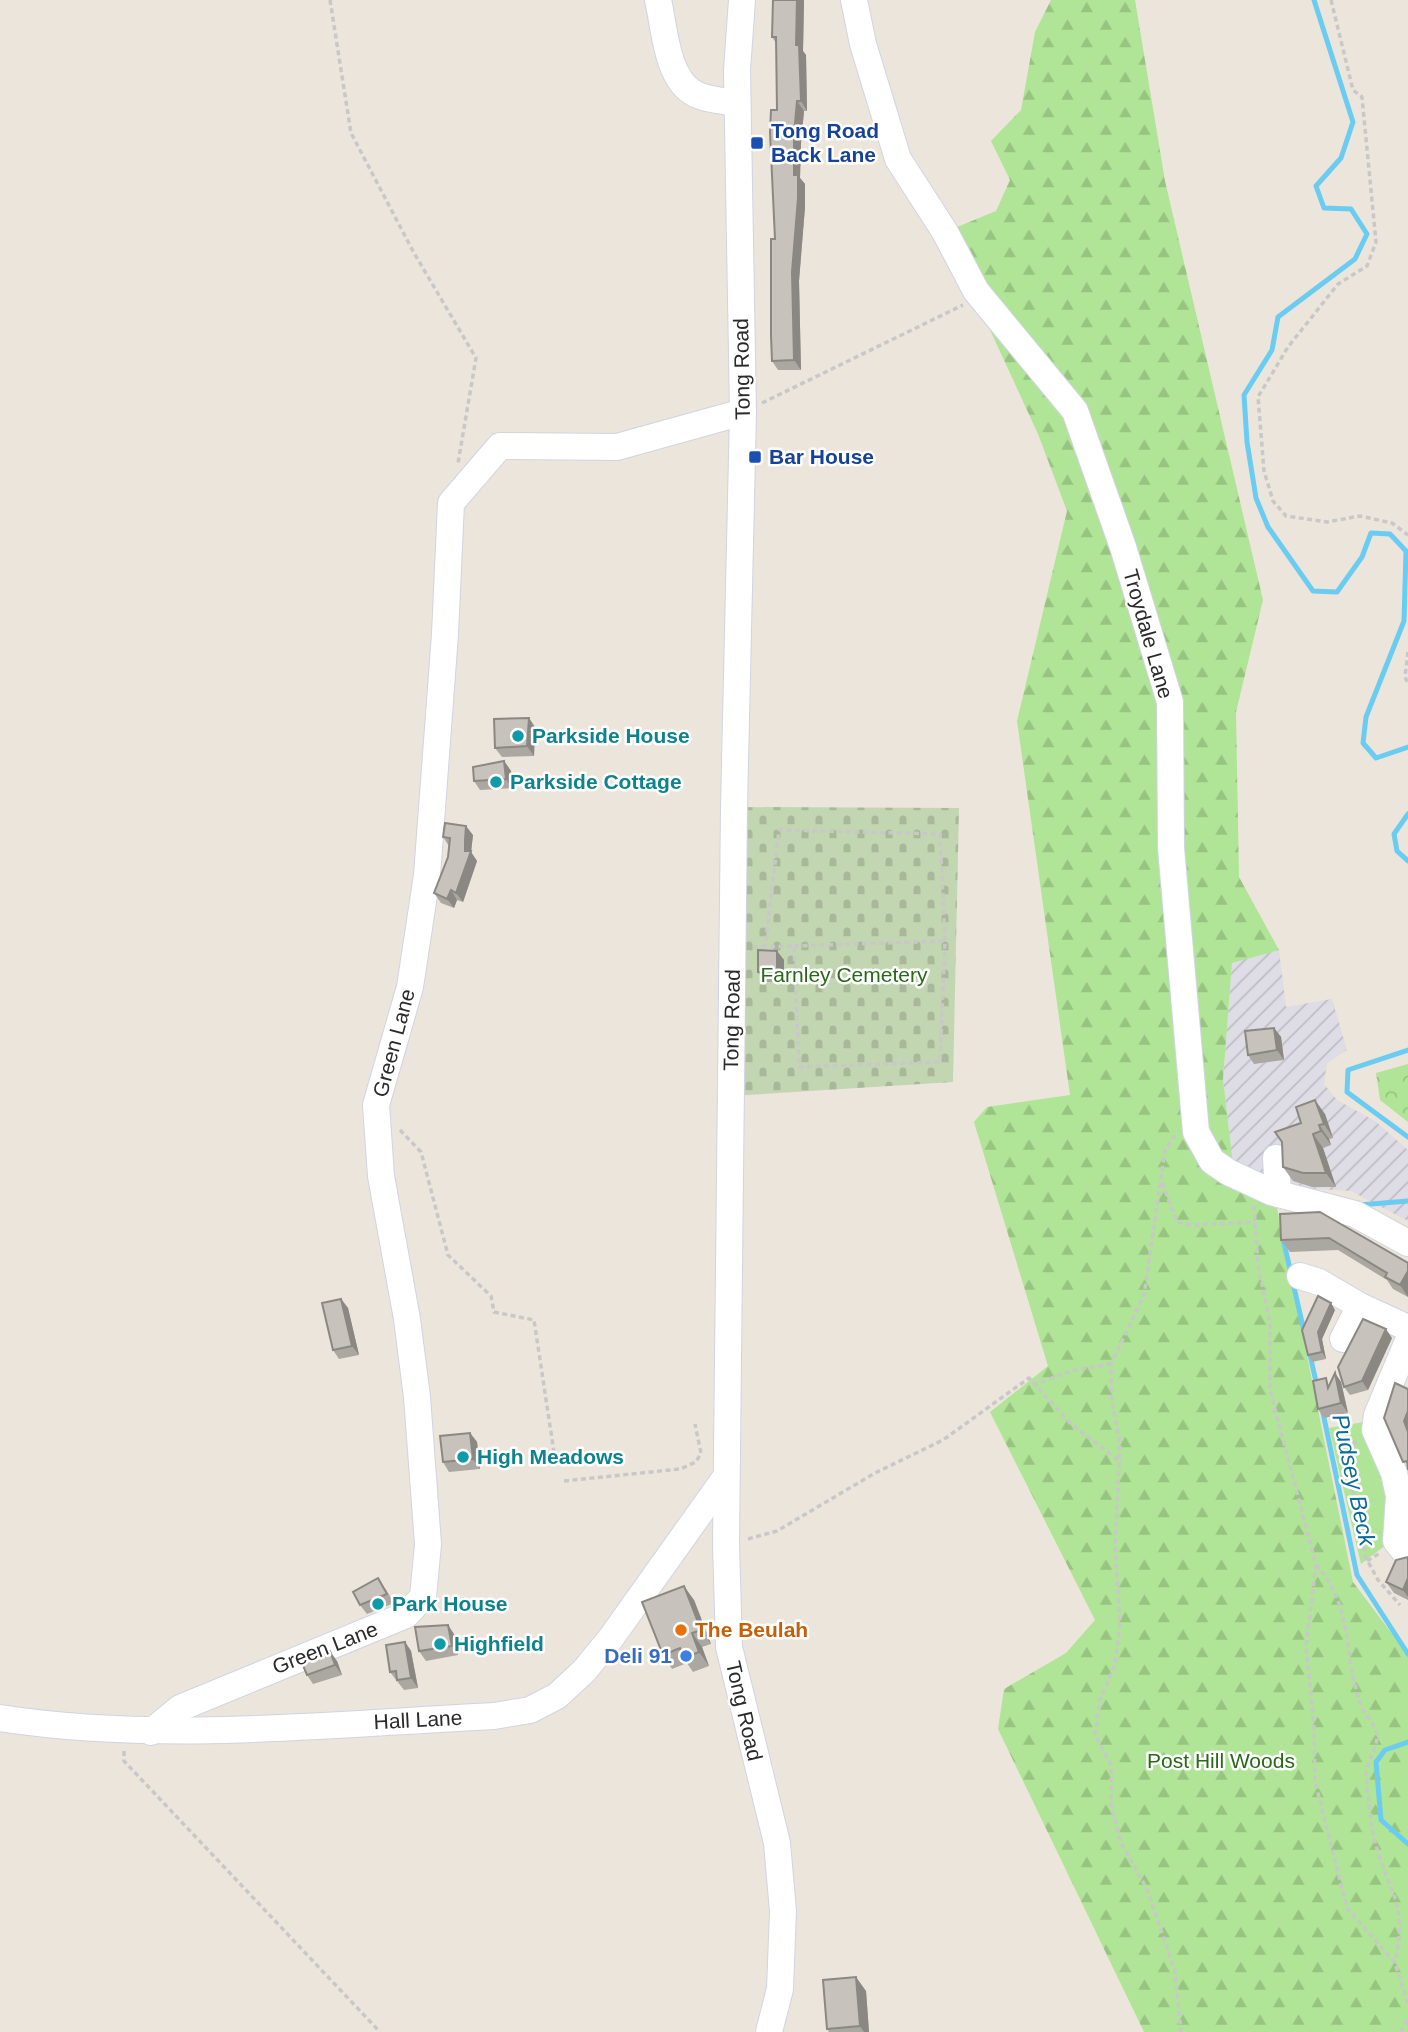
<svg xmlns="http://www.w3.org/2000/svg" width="1408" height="2032" viewBox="0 0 1408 2032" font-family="Arial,sans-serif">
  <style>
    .industrial { fill: url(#industrial-furrows) }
    .grass { fill: #b0e496 }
    .forest { fill: url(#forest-firs) }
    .cemetery { fill: url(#cemetery-stones) }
    .park { fill: url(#park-crowns) }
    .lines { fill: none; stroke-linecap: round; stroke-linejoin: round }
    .stream { stroke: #6bccf1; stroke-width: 5 }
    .minor-casing { stroke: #d0d4e3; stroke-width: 28 }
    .path { stroke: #c8c8c8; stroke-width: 3.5; stroke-dasharray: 5 3.5; stroke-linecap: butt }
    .minor { stroke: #fff; stroke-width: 26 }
    .wall { fill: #aba7a1 }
    .shaded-wall { fill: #8b8883 }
    .building { fill: #c7c2bb; stroke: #8b8883; stroke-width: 2 }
    .transit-dot { fill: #1a4fb4; stroke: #fff; stroke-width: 2.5 }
    .culture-dot { fill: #0f9aa8; stroke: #fff; stroke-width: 2.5 }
    .food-dot { fill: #e8710a; stroke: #fff; stroke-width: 2.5 }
    .shop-dot { fill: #3f7fe0; stroke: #fff; stroke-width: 2.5 }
    .labels { text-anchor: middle; stroke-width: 5; stroke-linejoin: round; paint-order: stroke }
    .transit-label { font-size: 21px; font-weight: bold; fill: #164399; stroke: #fff; text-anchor: start }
    .street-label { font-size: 21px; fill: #2a2a2a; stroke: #fff }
    .culture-label { font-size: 21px; font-weight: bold; fill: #0d838f; stroke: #fff; text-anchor: start }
    .park-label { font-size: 21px; fill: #286818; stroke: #fff }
    .food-label { font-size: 21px; font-weight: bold; fill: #c56008; stroke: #fff; text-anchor: start }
    .shop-label { font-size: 21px; font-weight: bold; fill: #366cbe; stroke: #fff; text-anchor: end }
    .water-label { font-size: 23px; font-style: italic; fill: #0a699d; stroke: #fff }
  </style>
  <defs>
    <pattern id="industrial-furrows" width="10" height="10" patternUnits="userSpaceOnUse" patternTransform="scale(1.75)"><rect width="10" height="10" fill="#dedce4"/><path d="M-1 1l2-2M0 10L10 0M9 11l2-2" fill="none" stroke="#bfbdc4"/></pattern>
    <pattern id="forest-firs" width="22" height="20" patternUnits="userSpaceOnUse" patternTransform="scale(1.75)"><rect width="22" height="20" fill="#b0e496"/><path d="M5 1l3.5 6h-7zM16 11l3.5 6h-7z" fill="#98c481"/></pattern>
    <pattern id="cemetery-stones" width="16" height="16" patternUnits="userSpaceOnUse" patternTransform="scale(1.75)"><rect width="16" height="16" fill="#c3d6b2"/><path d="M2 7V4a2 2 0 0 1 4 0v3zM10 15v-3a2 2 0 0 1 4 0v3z" fill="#a8b899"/></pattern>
    <pattern id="park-crowns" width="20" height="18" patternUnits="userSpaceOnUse" patternTransform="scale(1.75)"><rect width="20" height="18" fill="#b0e496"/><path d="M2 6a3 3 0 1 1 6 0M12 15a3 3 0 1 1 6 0" fill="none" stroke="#98c481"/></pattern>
  </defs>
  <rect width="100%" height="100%" fill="#ece5db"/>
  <!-- industrial -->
  <polygon class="industrial" points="1279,950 1286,1007 1332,999 1347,1050 1327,1063 1324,1084 1337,1100 1375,1121 1408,1150 1408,1221 1351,1191 1287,1187 1233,1167 1223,1079 1232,962"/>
  <!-- grass -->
  <polygon class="grass" points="1364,1422 1386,1477 1387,1544 1361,1564 1329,1428"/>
  <!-- forest -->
  <polygon class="forest" points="1051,0 1135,0 1165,181 1263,600 1236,712 1239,877 1279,950 1232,963 1223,1079 1236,1190 1276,1203 1353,1582 1408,1655 1408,2032 1144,2032 998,1729 1004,1689 1066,1653 1095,1620 990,1412 1048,1366 974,1122 987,1107 1070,1095 1017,721 1067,511 1038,434 945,232 996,211 1010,180 991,141 1021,110 1035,32"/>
  <!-- cemetery -->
  <polygon class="cemetery" points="734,807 959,808 953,1082 731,1096"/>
  <!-- park -->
  <polygon class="park" points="1408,1064 1408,1122 1380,1100 1376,1073"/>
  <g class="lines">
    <!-- stream -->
    <g class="stream">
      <polyline points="1314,0 1353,122 1341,158 1316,186 1324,208 1351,209 1367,234 1355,259 1278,317 1272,350 1244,395 1247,442 1256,498 1268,527 1313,591 1337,592 1362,557 1371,533 1390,534 1406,551 1404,621 1366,717 1363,743 1376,758 1408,747"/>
      <polyline points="1408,814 1394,834 1397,851 1408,861"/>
      <polyline points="1408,1050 1348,1070 1347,1092 1408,1137"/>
      <polyline points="1359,1205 1408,1201"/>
      <polyline points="1283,1239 1291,1273"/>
      <polyline points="1293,1283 1304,1331"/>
      <polyline points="1310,1355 1317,1386"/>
      <polyline points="1323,1413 1357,1575 1408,1654"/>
      <polyline points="1408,1742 1385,1750 1376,1762 1381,1820 1408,1844"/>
    </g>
    <defs>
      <g id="minor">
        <path d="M658 0C665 29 666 84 700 96 711 100 725 101 737 103"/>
        <polyline points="742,0 737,70 743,412 734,807 726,1544 729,1647 777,1843 783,1911 780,1989 769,2032"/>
        <polyline points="854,0 863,44 898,159 945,232 976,291 1075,411 1123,547 1170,702 1171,848 1196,1132 1212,1161 1228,1172 1271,1192 1355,1214 1408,1243"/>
        <polyline points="1276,1158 1278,1194"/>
        <polyline points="1300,1276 1319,1282 1360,1306 1408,1328"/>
        <polyline points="1343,1339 1360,1306"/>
        <polyline points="1408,1341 1377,1415 1375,1430 1394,1473 1399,1496 1396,1541 1408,1556"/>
        <path d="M0 1718C163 1743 330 1724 494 1716L530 1710 557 1696 584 1671 611 1638 725 1478"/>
        <polyline points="151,1732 180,1708 406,1615 423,1597 428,1544 417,1397 407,1319 381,1176 376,1105 410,987 427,875 445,634 451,503 500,446 617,447 743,412"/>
      </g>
    </defs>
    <!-- minor casing -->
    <use href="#minor" class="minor-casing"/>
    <!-- path -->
    <g class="path">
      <polyline points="330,0 351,133 414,253 476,358 458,463"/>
      <polyline points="1331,0 1353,90 1362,97 1376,242 1367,266 1338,284 1288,347 1258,397 1264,471 1273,501 1286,516 1327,522 1360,516 1392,523 1408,535"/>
      <polyline points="762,403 963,305"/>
      <polyline points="1408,652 1405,677 1408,684"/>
      <polyline points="794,946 945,941"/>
      <polyline points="753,947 794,946 799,1067 940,1062 945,941 940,834 779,830 765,947"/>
      <polyline points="400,1130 421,1152 448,1255 491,1296 494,1312 534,1320 555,1459"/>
      <polyline points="1175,1135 1165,1151 1144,1295 1111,1364 1112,1402 1120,1443 1115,1545 1120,1624 1115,1665 1100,1700 1095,1735 1111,1765 1111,1805 1121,1843 1147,1889 1175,1971 1181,2032"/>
      <polyline points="1162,1183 1177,1222 1192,1225 1255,1222"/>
      <polyline points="1254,1206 1258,1264 1270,1324 1270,1390 1316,1565 1306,1646 1314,1726 1315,1781 1347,1908 1395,1963 1408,2004"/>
      <polyline points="1033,1385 1074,1370 1111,1364"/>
      <polyline points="1356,1441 1350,1448 1347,1476 1358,1504 1365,1556 1378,1580 1400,1605"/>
      <polyline points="564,1481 680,1469 696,1462 701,1453 695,1424"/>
      <polyline points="748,1539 777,1531 875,1473 943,1440 1029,1378 1071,1424 1118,1460"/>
      <polyline points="1367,1561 1380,1553"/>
      <path d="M1316 1565C1354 1606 1343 1656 1361 1705 1365 1718 1377 1723 1377 1738 1376 1750 1367 1762 1366 1774 1366 1782 1372 1829 1374 1838 1388 1894 1408 1898 1395 1963"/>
      <polyline points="124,1751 124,1761 380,2032"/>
      <polyline points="1401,2032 1408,2018"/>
    </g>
    <!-- minor -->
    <use href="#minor" class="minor"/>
  </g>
  <!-- wall -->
  <g class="wall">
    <polygon points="773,0 804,0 803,51 806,55 807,111 804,111 801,143 800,178 805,184 805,207 799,281 801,370 778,370 772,361 775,239 777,110 776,43 772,37"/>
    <polygon points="535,727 534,756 502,757 495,748"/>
    <polygon points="504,761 511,771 512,788 480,790 474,781"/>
    <polygon points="473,835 471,852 477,861 463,902 457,900 454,908 441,903 434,893 448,857 449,846 443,837"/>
    <polygon points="777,951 784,960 784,982 764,982 758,972"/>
    <polygon points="1274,1028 1281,1037 1284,1060 1254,1064 1248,1055"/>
    <polygon points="1325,1114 1333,1138 1329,1139 1331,1145 1323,1148 1336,1187 1312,1187 1293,1181 1283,1167 1301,1123"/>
    <polygon points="1280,1214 1408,1263 1408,1297 1393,1289 1387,1280 1338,1250 1290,1252 1281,1240"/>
    <polygon points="341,1299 348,1308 359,1355 339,1359 333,1350"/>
    <polygon points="1335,1310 1322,1339 1326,1359 1312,1362 1308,1355"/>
    <polygon points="1392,1338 1368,1390 1350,1395 1344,1387"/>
    <polygon points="1335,1373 1341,1382 1348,1413 1324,1418 1318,1409"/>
    <polygon points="470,1433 477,1442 480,1469 449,1472 443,1462"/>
    <polygon points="1408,1557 1408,1600 1394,1593 1386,1582"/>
    <polygon points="385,1588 394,1603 367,1614 360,1605"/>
    <polygon points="694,1600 711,1644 702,1647 709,1666 693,1672 687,1663 672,1669 663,1655"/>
    <polygon points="454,1634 458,1655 426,1661 419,1651"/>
    <polygon points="405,1642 411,1651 418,1688 404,1690 390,1672"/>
    <polygon points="337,1661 342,1675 313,1684 307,1675"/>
    <polygon points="866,1991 869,2032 829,2032 827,2029"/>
  </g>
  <!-- shaded-wall -->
  <g class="shaded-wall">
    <polygon points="797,0 804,0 803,51 806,55 807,111 801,101 796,45"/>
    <polygon points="797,101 804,111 801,143 800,178 805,184 805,207 799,281 801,370 794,360 792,272 794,134"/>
    <polygon points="529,718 535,727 534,756 527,746"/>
    <polygon points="504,761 511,771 512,788 506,779"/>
    <polygon points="466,826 473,835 471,852 477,861 463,902 456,893 465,851 465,840"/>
    <polygon points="451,890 457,900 454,908 447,899"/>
    <polygon points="777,951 784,960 784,982 777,973"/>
    <polygon points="1274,1028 1281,1037 1284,1060 1277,1050"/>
    <polygon points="1315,1100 1325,1114 1333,1138 1324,1124"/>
    <polygon points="1319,1125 1329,1139 1331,1145 1321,1131"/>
    <polygon points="1313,1134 1323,1148 1336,1187 1326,1173"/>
    <polygon points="1408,1271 1408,1297 1400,1285"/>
    <polygon points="341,1299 348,1308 359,1355 352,1346"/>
    <polygon points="1331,1303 1335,1310 1322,1339 1326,1359 1322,1352 1318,1332"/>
    <polygon points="1386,1329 1392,1338 1368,1390 1362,1381"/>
    <polygon points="1335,1373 1341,1382 1348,1413 1341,1403"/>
    <polygon points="1408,1411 1408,1432 1404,1421"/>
    <polygon points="470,1433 477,1442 480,1469 473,1459"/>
    <polygon points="1408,1578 1408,1597 1403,1590"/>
    <polygon points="684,1586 694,1600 711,1644 701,1630"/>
    <polygon points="448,1625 454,1634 458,1655 452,1646"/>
    <polygon points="692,1633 702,1647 709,1666 699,1652"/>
    <polygon points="405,1642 411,1651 418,1688 411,1678"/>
    <polygon points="330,1651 337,1661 342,1675 335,1665"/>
    <polygon points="856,1977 866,1991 869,2032 864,2032 860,2026"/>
  </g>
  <!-- building -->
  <g class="building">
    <polygon points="773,0 797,0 796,45 799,45 801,101 797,101 794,134 794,175 798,175 798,198 792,272 794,360 772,361 771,336 771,239 775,239 770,133 771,110 777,110 776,37 772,37"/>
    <polygon points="529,718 527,746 495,748 494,719"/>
    <polygon points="504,761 506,779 474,781 473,767"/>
    <polygon points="445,823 466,826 465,840 465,851 471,851 456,893 451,890 447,899 434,893 448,857 450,838 443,837"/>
    <polygon points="758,950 777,951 777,973 758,972"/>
    <polygon points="1274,1028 1277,1050 1248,1055 1245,1031"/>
    <polygon points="1315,1100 1324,1124 1319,1125 1321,1131 1313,1134 1326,1173 1303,1173 1283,1167 1282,1142 1275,1132 1301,1123 1296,1107"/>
    <polygon points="1320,1212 1408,1263 1408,1271 1400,1285 1385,1277 1387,1273 1329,1238 1281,1240 1280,1214"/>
    <polygon points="1318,1296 1331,1303 1318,1332 1322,1352 1308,1355 1302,1330"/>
    <polygon points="341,1299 352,1346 333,1350 322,1303"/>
    <polygon points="1363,1319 1386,1329 1362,1381 1344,1387 1338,1367"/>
    <polygon points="1335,1373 1341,1403 1318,1409 1313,1381 1326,1378 1328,1388"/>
    <polygon points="1395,1383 1408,1389 1408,1411 1404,1421 1408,1432 1408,1470 1407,1461 1403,1462 1384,1418"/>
    <polygon points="470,1433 473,1459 443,1462 440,1436"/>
    <polygon points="1408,1557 1408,1578 1403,1590 1386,1582 1396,1560"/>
    <polygon points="378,1578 387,1594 360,1605 353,1592"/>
    <polygon points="684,1586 701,1630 692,1633 699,1652 684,1658 680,1648 663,1655 642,1602"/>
    <polygon points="448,1625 452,1646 419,1651 415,1627"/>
    <polygon points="405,1642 411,1678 397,1680 396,1671 390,1672 386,1645"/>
    <polygon points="330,1651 335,1665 307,1675 302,1663"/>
    <polygon points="856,1977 860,2026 827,2029 823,1980"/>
  </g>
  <!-- markers -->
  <g class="transit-dot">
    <rect x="750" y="136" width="14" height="14" rx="3.5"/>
    <rect x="748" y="450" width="14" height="14" rx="3.5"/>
  </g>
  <g class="culture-dot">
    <circle cx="518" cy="736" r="7"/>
    <circle cx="496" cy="782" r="7"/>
    <circle cx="463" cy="1457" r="7"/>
    <circle cx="378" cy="1604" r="7"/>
    <circle cx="440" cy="1644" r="7"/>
  </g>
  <circle class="food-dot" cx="681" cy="1630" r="7"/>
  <circle class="shop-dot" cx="686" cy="1656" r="7"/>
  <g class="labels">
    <!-- transit labels -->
    <g class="transit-label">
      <text x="771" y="138">Tong Road<tspan x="771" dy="24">Back Lane</tspan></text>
      <text x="769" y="464">Bar House</text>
    </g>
    <!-- street labels -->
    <g class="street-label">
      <text transform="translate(742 369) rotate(-91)" y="7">Tong Road</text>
      <text transform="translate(1148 634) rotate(74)" y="7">Troydale Lane</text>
      <text transform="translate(732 1020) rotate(-89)" y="7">Tong Road</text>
      <text transform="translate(394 1043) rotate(-75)" y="7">Green Lane</text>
      <text transform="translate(325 1648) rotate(-21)" y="7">Green Lane</text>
      <text transform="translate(744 1711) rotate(77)" y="7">Tong Road</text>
      <text transform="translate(418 1720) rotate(-3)" y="7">Hall Lane</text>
    </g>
    <!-- culture labels -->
    <g class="culture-label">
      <text x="532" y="743">Parkside House</text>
      <text x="510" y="789">Parkside Cottage</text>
      <text x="477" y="1464">High Meadows</text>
      <text x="392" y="1611">Park House</text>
      <text x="454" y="1651">Highfield</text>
    </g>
    <!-- park labels -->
    <g class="park-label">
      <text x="844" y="982">Farnley Cemetery</text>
      <text x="1221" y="1768">Post Hill Woods</text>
    </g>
    <!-- food labels -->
    <g class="food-label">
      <text x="695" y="1637">The Beulah</text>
    </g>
    <!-- shop labels -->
    <g class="shop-label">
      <text x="672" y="1663">Deli 91</text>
    </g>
    <!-- water labels -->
    <g class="water-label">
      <text transform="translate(1354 1480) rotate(78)" y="8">Pudsey Beck</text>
    </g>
  </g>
</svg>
